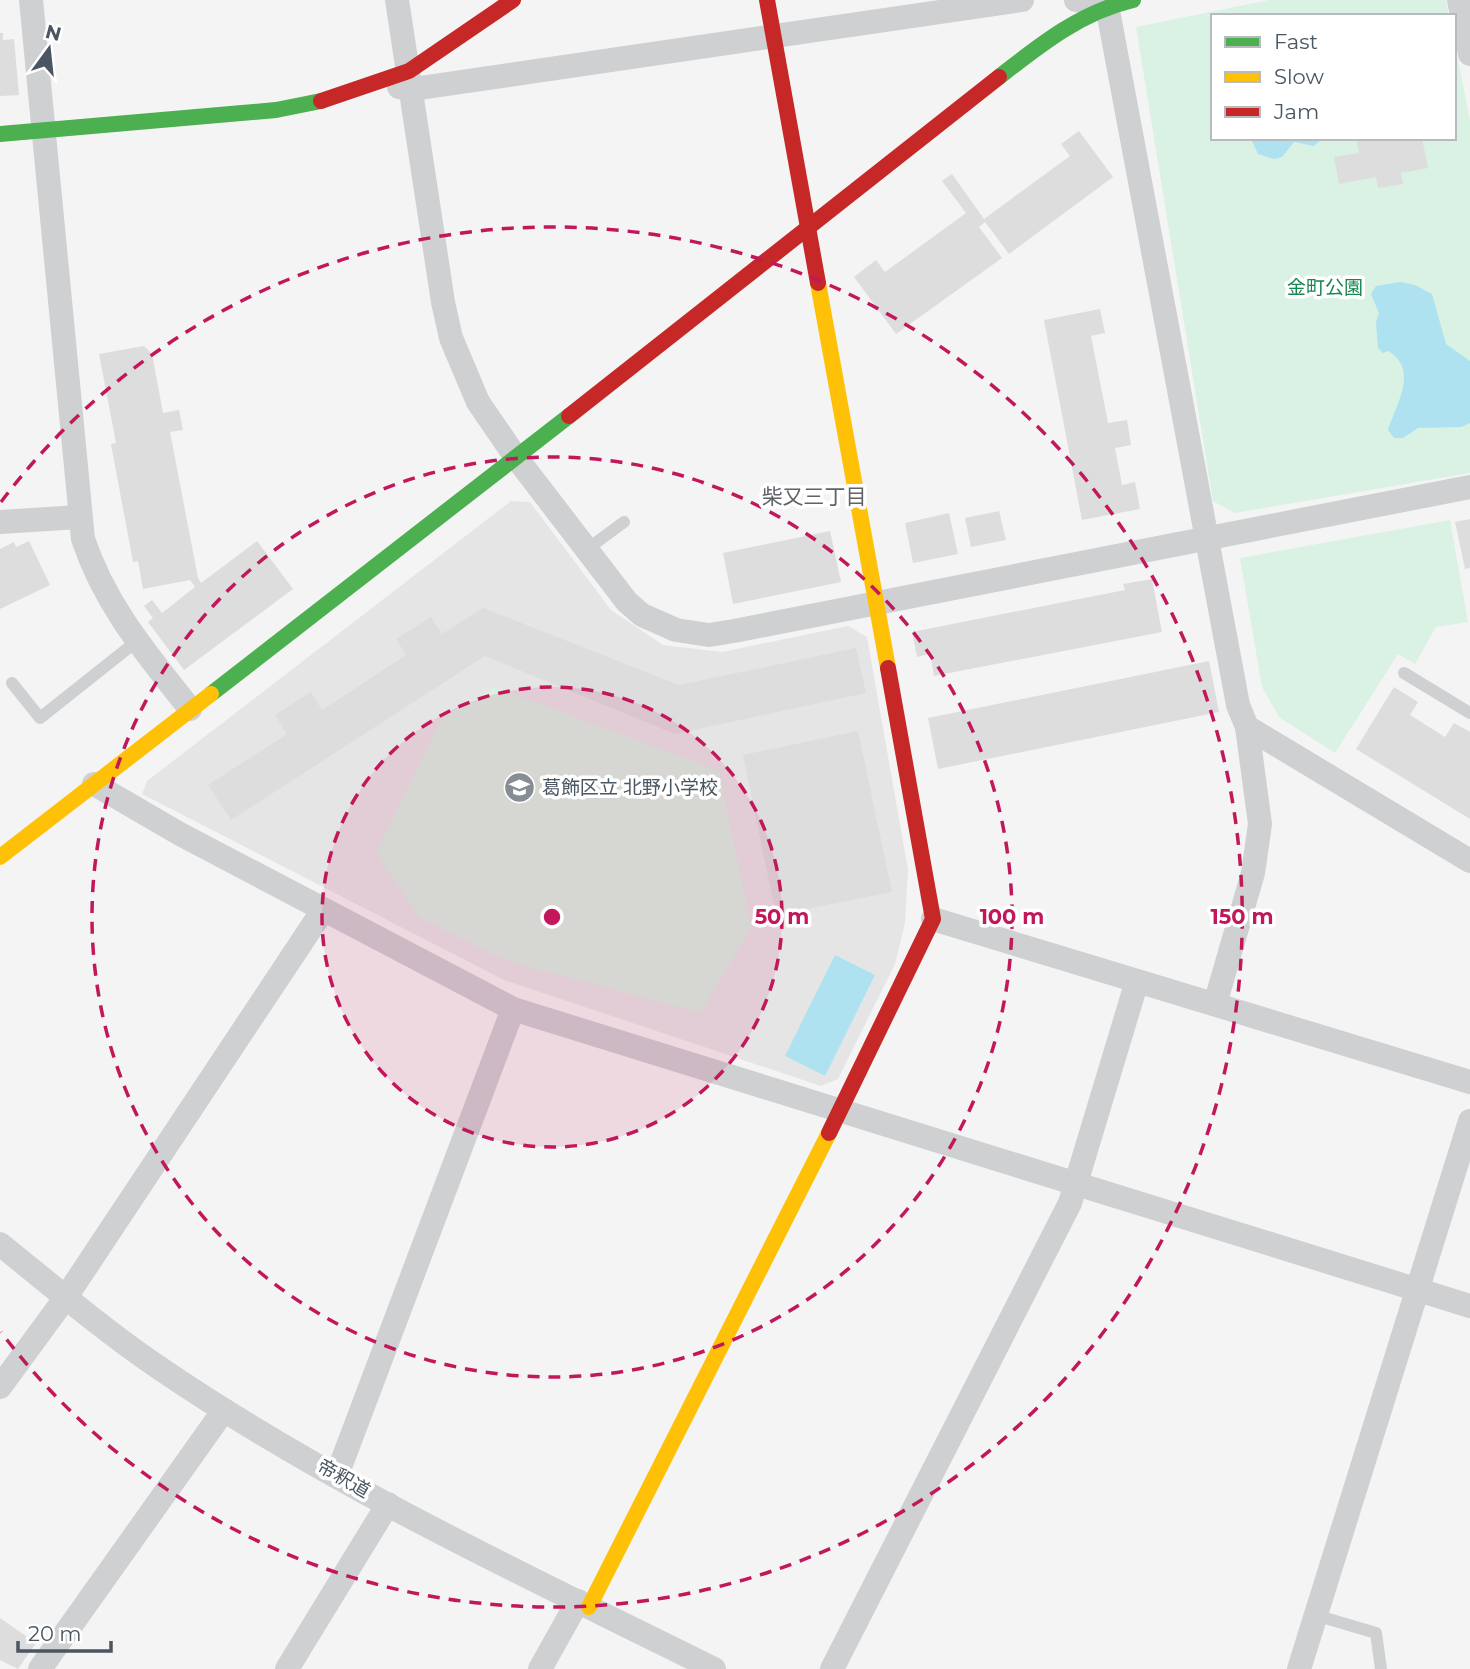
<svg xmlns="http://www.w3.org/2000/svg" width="1470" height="1669" viewBox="0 0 1470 1669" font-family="Montserrat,'Noto Sans JP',sans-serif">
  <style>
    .education { fill: #e6e5e6 }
    .green { fill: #d9f2e3 }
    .water { fill: #aee2f0 }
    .building { fill: #ddddde }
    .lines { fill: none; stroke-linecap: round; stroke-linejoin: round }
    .lane { stroke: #ced0d2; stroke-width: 12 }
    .street { stroke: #ced0d2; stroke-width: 24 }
    .fast { stroke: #4caf50; stroke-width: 16 }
    .slow { stroke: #ffc107; stroke-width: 16 }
    .jam { stroke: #c62828; stroke-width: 16 }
    .ring { fill: none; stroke: #c2185b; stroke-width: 3.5; stroke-dasharray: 12 9 }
    .labels { text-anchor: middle; stroke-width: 7; stroke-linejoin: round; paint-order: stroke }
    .park-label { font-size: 19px; fill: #17864f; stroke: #fff }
    .poi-label { font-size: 19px; fill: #4a5661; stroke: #fff; text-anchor: start }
    .street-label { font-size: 19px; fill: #4a5661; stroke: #fff }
    .neighbourhood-label { font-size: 21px; fill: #5f6368; stroke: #fff }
    .centre { fill: #c2185b; stroke: #fff; stroke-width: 3.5 }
    .ring-label { font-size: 21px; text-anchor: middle; font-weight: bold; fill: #c2185b; stroke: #fff; stroke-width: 7; stroke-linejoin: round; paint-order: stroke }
  </style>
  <rect width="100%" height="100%" fill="#f4f4f4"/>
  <!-- education -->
  <polygon class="education" points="511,501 530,502 611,610 663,645 722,652 848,626 867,637 908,870 905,923 895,964 838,1079 821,1086 504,980 142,794 147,781"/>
  <!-- green -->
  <g class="green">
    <polygon points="1269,0 1446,0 1449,16 1213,16 1213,138 1454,138 1454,40 1470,120 1470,473 1235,513 1213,501 1136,27"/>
    <polygon points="1450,520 1468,622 1436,627 1415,664 1398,654 1335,753 1279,717 1262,687 1240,558"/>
    <polygon points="495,687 719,771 751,927 701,1013 507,961 419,917 376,853 442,718"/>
  </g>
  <!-- water -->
  <g class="water">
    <polygon points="1323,138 1314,146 1294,142 1282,157 1274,159 1258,154 1251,139"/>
    <path d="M1400 282 1415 285 1432 294 1446 344 1470 361V423L1461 427 1418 428 1403 438H1394L1388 430C1397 403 1419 369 1388 351L1383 353 1378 348 1376 322 1379 313 1371 294 1376 286Z"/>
    <polygon points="835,955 875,975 825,1076 785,1056"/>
  </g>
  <!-- building -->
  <g class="building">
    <polygon points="0,33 3,33 3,40 14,39 19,95 0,96"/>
    <polygon points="1079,131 1113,177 1009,254 985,222 979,227 1002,258 896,334 854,277 876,260 885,272 966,213 942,181 952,174 984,219 1070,156 1061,144"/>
    <polygon points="1422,138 1428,168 1401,173 1403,184 1378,188 1376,177 1339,184 1334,157 1359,153 1356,139"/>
    <polygon points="1100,309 1105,333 1091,336 1108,423 1127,420 1131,445 1115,448 1122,485 1135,482 1140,509 1082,520 1044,320"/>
    <polygon points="144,346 152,354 163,413 179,410 183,430 170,432 198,578 201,583 257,541 293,589 184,670 148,622 153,618 144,606 152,600 162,613 195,587 190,580 143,589 138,561 133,562 111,444 116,443 99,354"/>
    <polygon points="999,511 1006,540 971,547 965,518"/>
    <polygon points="949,513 958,554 913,563 905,523"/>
    <polygon points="1470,519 1470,568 1465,569 1455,522"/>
    <polygon points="830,531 841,582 733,604 723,553"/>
    <polygon points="29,541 50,585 0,609 0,549 14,542 16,547"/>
    <polygon points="1152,579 1162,632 934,676 930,654 917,657 912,632 1125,590 1123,584"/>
    <polygon points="483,608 679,685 856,648 866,693 675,734 485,656 231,820 208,785 287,734 275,715 311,692 322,710 406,655 396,639 431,617 442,634"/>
    <polygon points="1209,661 1219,712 938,769 928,718"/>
    <polygon points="1394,687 1418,702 1410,715 1445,737 1454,723 1470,732 1470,819 1356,749"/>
    <polygon points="858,731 892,892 776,915 743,755"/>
    <polygon points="0,1618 36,1643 18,1669 0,1660"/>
  </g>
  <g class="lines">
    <!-- lane -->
    <g class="lane">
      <polyline points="586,550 624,522"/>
      <polyline points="1404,673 1470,713"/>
      <polyline points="12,683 40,718 137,641"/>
      <polyline points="1315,1615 1376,1633 1381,1669"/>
    </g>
    <!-- street -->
    <g class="street">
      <path d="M31 0 83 539C106 607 147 654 190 709"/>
      <polyline points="397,0 443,302 451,338 478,402 515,456 627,602 642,615 676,630 709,635 734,631 1470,487"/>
      <polyline points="1076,0 1107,6"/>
      <polyline points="1106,0 1238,705 1247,727 1470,861"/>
      <polyline points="1459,0 1470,54"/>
      <polyline points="399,87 413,89 1022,0"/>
      <polyline points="0,522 79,517"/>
      <polyline points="94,784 180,834 513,1009 1470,1306"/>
      <polyline points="933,919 1470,1082"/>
      <polyline points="1215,1004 1253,873 1260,824 1247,727"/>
      <path d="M0 1244C51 1285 101 1328 155 1365 330 1485 525 1575 714 1669"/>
      <polyline points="0,1387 66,1297 323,910"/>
      <polyline points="337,1475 513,1009"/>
      <polyline points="40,1669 224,1410"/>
      <polyline points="287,1669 388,1504"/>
      <polyline points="540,1669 578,1601"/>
      <polyline points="832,1669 1070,1203 1137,981"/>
      <polyline points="1299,1669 1470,1121"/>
    </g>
    <!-- fast -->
    <g class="fast">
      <path d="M999 77C1040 45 1081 12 1133 0"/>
      <polyline points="0,134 276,110 321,101"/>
      <polyline points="211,694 569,416"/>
    </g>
    <!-- slow -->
    <g class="slow">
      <polyline points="818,283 888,668"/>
      <polyline points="0,857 211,694"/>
      <polyline points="589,1607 829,1133"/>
    </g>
    <!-- jam -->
    <g class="jam">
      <polyline points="767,0 818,283"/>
      <polyline points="321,101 409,71 513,0"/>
      <polyline points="569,416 999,77"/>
      <polyline points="829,1133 933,919 888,668"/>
    </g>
  </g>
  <!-- distance rings -->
  <circle cx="552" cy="917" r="230" fill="#c2185b" fill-opacity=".12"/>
  <g class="ring">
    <circle cx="552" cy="917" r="230"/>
    <circle cx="552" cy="917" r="460"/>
    <path d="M1 502A690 690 0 1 1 1 1332"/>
  </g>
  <!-- icons -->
  <defs>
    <symbol id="school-disc" viewBox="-11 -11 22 22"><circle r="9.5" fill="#868d94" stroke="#fff"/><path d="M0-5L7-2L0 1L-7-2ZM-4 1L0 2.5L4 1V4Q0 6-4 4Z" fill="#fff"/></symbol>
  </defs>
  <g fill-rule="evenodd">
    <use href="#school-disc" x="502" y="770" width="35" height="35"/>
  </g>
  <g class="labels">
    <!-- park labels -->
    <g class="park-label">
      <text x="1325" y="294">金町公園</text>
    </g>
    <!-- poi labels -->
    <g class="poi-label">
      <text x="542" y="794">葛飾区立 北野小学校</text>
    </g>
    <!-- street labels -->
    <g class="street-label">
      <text transform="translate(344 1478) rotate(30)" y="7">帝釈道</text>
    </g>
    <!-- neighbourhood labels -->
    <g class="neighbourhood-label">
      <text x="814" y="504">柴又三丁目</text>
    </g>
  </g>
  <circle cx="552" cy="917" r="10" class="centre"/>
  <g class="ring-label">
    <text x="782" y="924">50 m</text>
    <text x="1012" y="924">100 m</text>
    <text x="1242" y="924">150 m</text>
  </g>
  <!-- legend -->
  <rect x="1211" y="14" width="245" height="126" fill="#ffffff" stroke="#b7bbc0" stroke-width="2"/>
  <rect x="1225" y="37" width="35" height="10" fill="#4caf50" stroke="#b7bbc0" stroke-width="2"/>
  <text x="1274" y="49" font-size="21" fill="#4a5661">Fast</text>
  <rect x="1225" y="72" width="35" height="10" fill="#ffc107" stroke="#b7bbc0" stroke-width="2"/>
  <text x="1274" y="84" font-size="21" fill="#4a5661">Slow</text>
  <rect x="1225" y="107" width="35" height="10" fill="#c62828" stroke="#b7bbc0" stroke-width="2"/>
  <text x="1274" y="119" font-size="21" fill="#4a5661">Jam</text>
  <!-- north arrow -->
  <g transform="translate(49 49) rotate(15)" stroke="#ffffff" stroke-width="5" paint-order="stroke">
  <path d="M0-5L12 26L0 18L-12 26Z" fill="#4a5661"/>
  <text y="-10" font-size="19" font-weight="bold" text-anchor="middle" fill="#4a5661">N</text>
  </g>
  <!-- scale -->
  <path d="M18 1641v10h93v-10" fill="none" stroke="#4a5661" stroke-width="3.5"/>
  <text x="28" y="1641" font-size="21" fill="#4a5661" stroke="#ffffff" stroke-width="5" paint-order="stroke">20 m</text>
</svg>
